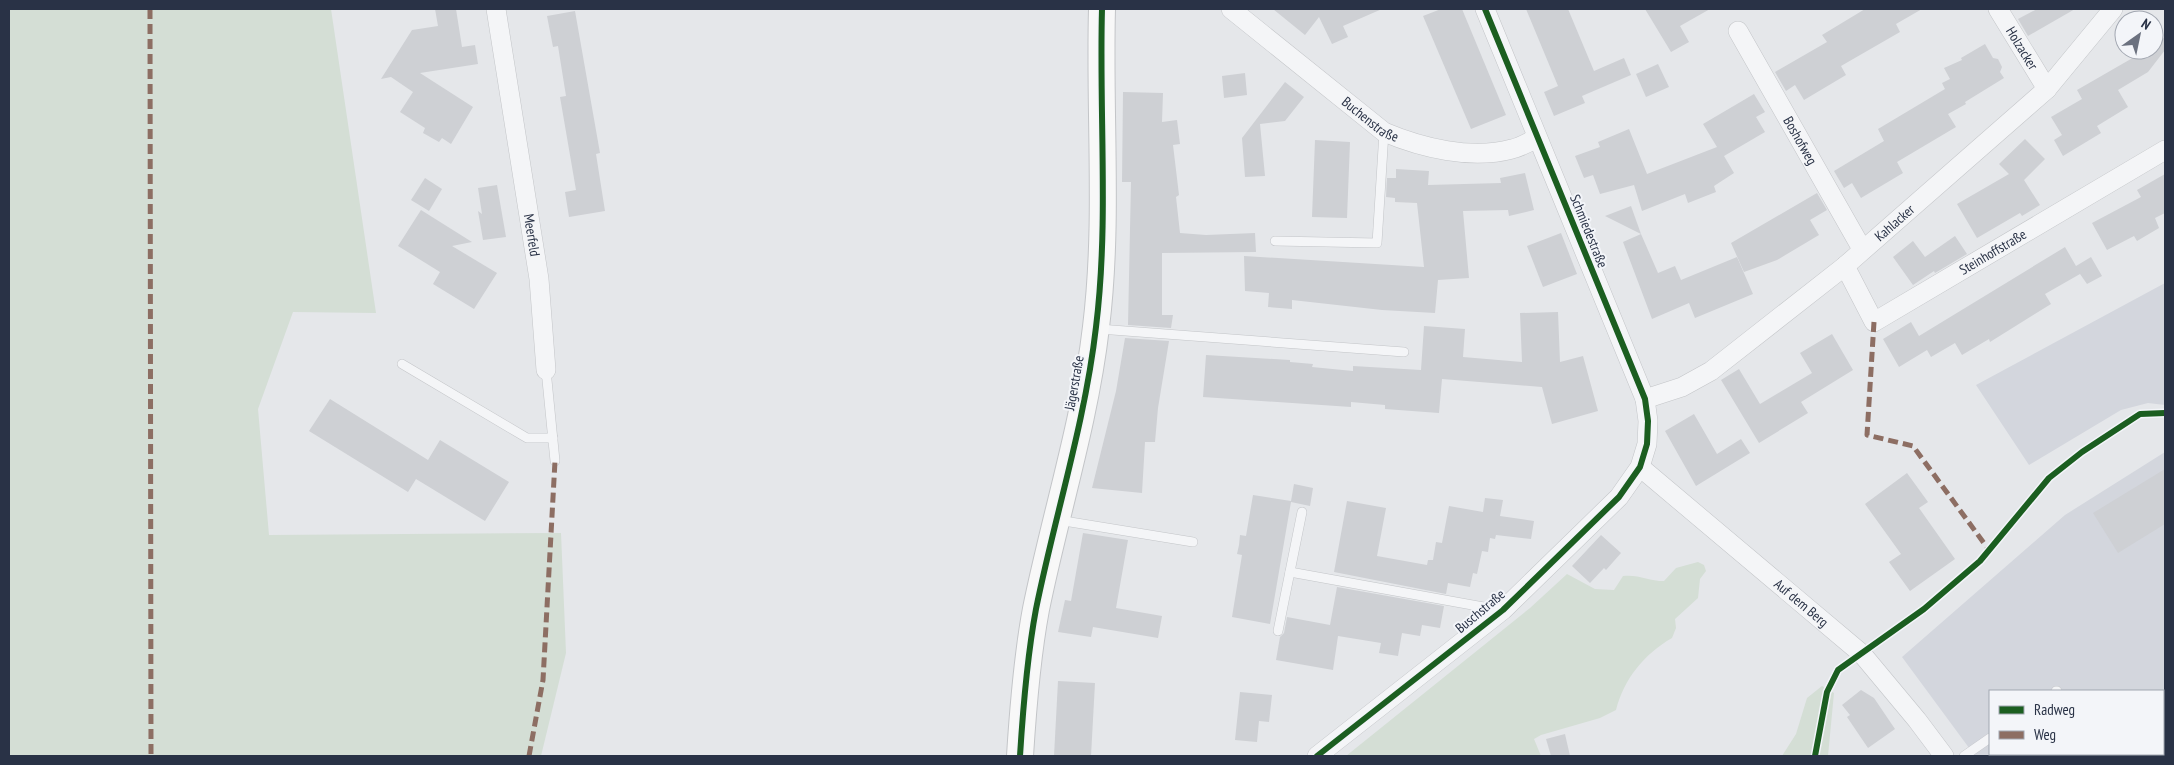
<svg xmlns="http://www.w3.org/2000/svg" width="2174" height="765" viewBox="0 0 2174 765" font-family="'PT Sans Narrow',sans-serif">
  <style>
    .built { fill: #d3d6dd; fill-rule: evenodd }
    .green { fill: #d4ded5 }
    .building { fill: #ced0d4 }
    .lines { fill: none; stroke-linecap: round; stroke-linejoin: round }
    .lane-casing { stroke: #c3c5c8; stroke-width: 10 }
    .street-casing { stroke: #c3c5c8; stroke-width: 20 }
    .secondary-casing { stroke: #c3c5c8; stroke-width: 28 }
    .lane { stroke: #f4f5f7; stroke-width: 9 }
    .street { stroke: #f4f5f7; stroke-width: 19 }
    .secondary { stroke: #f8f8f8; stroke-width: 26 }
    .quiet { stroke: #8d6e63; stroke-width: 5; stroke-dasharray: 10 5; stroke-linecap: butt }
    .cycleway-casing { stroke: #f3f5f9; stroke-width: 9 }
    .cycleway { stroke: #1b5e20; stroke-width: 6 }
    .labels { text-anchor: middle; stroke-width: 4; stroke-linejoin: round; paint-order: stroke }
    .street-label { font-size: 14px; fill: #293246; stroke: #f3f5f9 }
  </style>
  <rect width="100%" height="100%" fill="#e5e7ea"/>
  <!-- built -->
  <g class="built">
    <polygon points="2165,283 2165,405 2148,403 2121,410 2029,465 1976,385"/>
    <path d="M2165 452V756H1975L1902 657 2065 515ZM1990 691H2163V754H1990Z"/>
  </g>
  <!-- green -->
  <g class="green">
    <polygon points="9,9 331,9 376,313 293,312 258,409 269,535 561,533 566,653 541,756 9,756"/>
    <path d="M1698 562 1704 565 1706 571 1700 579 1698 598 1675 619 1676 628 1672 638C1644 654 1624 679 1616 710L1600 718 1541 735 1534 739 1541 756H1346L1530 608 1567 574 1595 589 1614 590 1623 576C1638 574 1649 581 1664 581L1676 568Z"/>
    <polygon points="1822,686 1834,693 1828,756 1782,756 1796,734 1807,698"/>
  </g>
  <!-- building -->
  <g class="building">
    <polygon points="435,9 456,9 462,47 475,45 478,64 420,73 473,107 451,144 442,138 439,142 423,133 425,128 400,112 413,92 391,77 381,79 412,30 438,26"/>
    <polygon points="1273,9 1382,9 1343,26 1348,37 1332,44 1319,17 1305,35"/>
    <polygon points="1441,9 1462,9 1506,115 1471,129 1423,16"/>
    <polygon points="1526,9 1568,9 1594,71 1624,58 1631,75 1582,96 1585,103 1554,116 1544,92 1558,86"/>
    <polygon points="1645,9 1710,9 1680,26 1689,42 1671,52"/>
    <polygon points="1865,9 1922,9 1896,24 1900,32 1841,66 1846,75 1804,100 1795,85 1786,91 1775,72 1827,42 1822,35"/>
    <polygon points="2037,9 2075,9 2028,36 2018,19"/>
    <polygon points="575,11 600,153 596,154 605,211 569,217 565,192 576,190 560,97 566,96 558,46 553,47 547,16"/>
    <polygon points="2154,32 2165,39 2165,50 2148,72 2118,90 2128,107 2097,126 2101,133 2063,156 2054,140 2062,135 2051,117 2082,99 2077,90 2143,52 2140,50 2154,50"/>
    <polygon points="1985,44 1993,58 1998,59 2002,67 2000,72 2004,78 1965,102 1966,104 1948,114 1956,127 1897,162 1903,173 1861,198 1852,183 1844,188 1834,171 1884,141 1878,129 1945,89 1942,83 1950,79 1944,68 1962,60 1961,58"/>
    <polygon points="1658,64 1669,87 1646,97 1636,74"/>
    <polygon points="1245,73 1247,95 1224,98 1222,76"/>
    <polygon points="1285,82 1304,97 1285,121 1260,124 1265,176 1245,177 1242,138"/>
    <polygon points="1123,92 1163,93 1162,122 1177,120 1180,144 1173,145 1179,195 1176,197 1180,233 1206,235 1255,233 1256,252 1162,253 1162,315 1173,315 1171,328 1128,325 1131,182 1122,182"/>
    <polygon points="1754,94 1765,112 1756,117 1765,132 1724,156 1734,173 1714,186 1716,192 1688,203 1685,194 1642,211 1634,185 1600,194 1593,175 1584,178 1575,156 1600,147 1598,142 1629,129 1647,174 1717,147 1703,124"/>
    <polygon points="2025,139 2045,159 2024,180 2040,205 2022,216 2020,213 1977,238 1957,204 2009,174 1999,164"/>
    <polygon points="1315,140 1350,142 1347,218 1312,217"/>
    <polygon points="1396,169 1429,171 1428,185 1501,183 1500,178 1525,173 1534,210 1509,216 1508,210 1463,211 1469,278 1438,280 1435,313 1382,310 1292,300 1292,309 1268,307 1269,293 1245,291 1244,256 1424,267 1417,203 1395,202 1395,198 1386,197 1387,178 1396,178"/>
    <polygon points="2165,174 2165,213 2155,218 2159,228 2137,241 2134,236 2107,250 2092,223 2141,197 2137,190"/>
    <polygon points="425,178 442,189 429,211 411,200"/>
    <polygon points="497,185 506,237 483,240 478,211 482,214 478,188"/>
    <polygon points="1817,193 1827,210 1810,220 1819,235 1777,260 1744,272 1731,243"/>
    <polygon points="1631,206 1641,234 1605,216"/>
    <polygon points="421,210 472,242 452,246 497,273 474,309 433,284 440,272 398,246"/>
    <polygon points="1561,233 1577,274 1543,287 1527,246"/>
    <polygon points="1641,234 1658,273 1675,266 1681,280 1737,257 1753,294 1695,318 1689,303 1652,319 1623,242"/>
    <polygon points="1955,236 1967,254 1935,273 1934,271 1913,285 1893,257 1913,241 1925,257"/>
    <polygon points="2065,247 2076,266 2091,257 2102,276 2087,284 2080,274 2045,294 2051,304 1990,342 1989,339 1962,355 1955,343 1931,357 1927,350 1899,367 1883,339 1911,322 1919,336"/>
    <polygon points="1558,312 1560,362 1583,356 1598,411 1552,424 1542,387 1442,379 1439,413 1385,409 1385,405 1351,402 1351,407 1203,397 1206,355 1290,360 1290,362 1313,364 1312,367 1353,371 1353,366 1421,370 1424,326 1465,329 1463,357 1522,362 1520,313"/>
    <polygon points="1832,334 1853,370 1801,402 1808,413 1759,443 1721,380 1739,369 1760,404 1812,373 1800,353"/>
    <polygon points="1125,338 1169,341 1158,408 1155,442 1145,442 1142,493 1092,488 1116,391"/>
    <polygon points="330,399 428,460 440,440 509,482 485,521 416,479 408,492 309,431"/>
    <polygon points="1694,414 1717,454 1741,439 1750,453 1696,486 1665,431"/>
    <polygon points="2165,469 2165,524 2118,553 2093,513"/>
    <polygon points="1907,473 1928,502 1919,508 1955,559 1910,591 1889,562 1901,554 1865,504"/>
    <polygon points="1294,484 1313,488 1310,506 1291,502 1270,624 1232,617 1242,555 1237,554 1239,545 1240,535 1246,536 1253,495 1291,501"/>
    <polygon points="1485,498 1503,500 1500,516 1534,521 1531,539 1496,535 1495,539 1490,538 1488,552 1482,551 1477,574 1473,573 1470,587 1448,583 1446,594 1334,572 1347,501 1386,508 1377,556 1427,565 1428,560 1433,560 1436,542 1442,543 1449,506 1483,512"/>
    <polygon points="1083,533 1128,540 1116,608 1162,616 1158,638 1093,627 1091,637 1058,632 1065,600 1071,601"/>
    <polygon points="1601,535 1621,553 1606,570 1604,568 1590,583 1572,566"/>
    <polygon points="1337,587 1444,606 1440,628 1422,625 1420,636 1402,633 1398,656 1379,653 1381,643 1338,636 1333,670 1276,660 1280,637 1284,633 1287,617 1330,625"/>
    <polygon points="1058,681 1095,683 1091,756 1054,756"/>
    <polygon points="1861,690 1874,698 1895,729 1868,748 1847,717 1850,715 1842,705"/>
    <polygon points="1240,692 1272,695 1269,722 1259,721 1257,742 1235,740"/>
    <polygon points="1565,734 1570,756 1551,756 1546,739"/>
  </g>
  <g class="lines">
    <defs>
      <g id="lane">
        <polyline points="1275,241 1377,243 1384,132"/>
        <polyline points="1099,329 1404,352"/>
        <polyline points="402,364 527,438 553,438"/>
        <polyline points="546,370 555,461"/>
        <polyline points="1058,520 1193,542"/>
        <polyline points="1290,572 1500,610"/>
        <polyline points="1278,631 1302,512"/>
        <polyline points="2056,691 2057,691"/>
        <polyline points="1964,756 1990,738"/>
      </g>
      <g id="street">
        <path id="s1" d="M496 9 539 279 546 370"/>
        <path id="s2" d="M1231 9 1384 132C1422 148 1471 160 1512 149 1521 147 1529 142 1537 138"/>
        <path id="s3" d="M1998 9 2047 89"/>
        <path id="s4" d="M1738 31 1862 249"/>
        <path id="s5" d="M1845 266 1874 322 2165 150"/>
        <path id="s6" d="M1645 399 1682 387 1711 371 1845 266 2047 89 2113 9"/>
        <path id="s7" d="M1640 467 1862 654 1917 720 1944 756"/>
        <polyline points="1317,756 1503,610 1619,497 1640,467 1647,444 1648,421 1645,399 1485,9"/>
      </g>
      <path id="secondary" d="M1020 756C1023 708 1027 657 1036 609 1055 515 1085 423 1096 327 1109 222 1099 115 1102 9"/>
    </defs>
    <!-- lane casing -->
    <use href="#lane" class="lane-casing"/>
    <!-- street casing -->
    <use href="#street" class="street-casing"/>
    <!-- secondary casing -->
    <use href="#secondary" class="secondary-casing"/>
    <!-- lane -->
    <use href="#lane" class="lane"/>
    <!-- street -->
    <use href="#street" class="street"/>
    <!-- secondary -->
    <use href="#secondary" class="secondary"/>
    <!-- quiet -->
    <g class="quiet">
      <polyline points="150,9 151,756"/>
      <polyline points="1874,322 1867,435 1913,446 1989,550"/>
      <polyline points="529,756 543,680 555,461"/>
    </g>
    <defs>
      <g id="cycleway">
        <path d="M1020 756C1023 708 1027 657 1036 609 1055 515 1085 423 1096 327 1109 222 1099 115 1102 9"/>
        <polyline points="1317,756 1503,610 1619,497 1640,467 1647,444 1648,421 1645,399 1485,9"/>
        <polyline points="1815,756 1827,692 1838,670 1924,609 1980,561 2049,478 2082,452 2140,414 2165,413"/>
      </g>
    </defs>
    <!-- cycleway casing -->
    <use href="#cycleway" class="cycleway-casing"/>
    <!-- cycleway -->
    <use href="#cycleway" class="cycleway"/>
  </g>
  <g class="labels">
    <!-- street labels -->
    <g class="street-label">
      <text dy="5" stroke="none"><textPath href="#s3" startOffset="46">Holzacker</textPath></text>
      <text dy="5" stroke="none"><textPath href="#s2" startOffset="178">Buchenstraße</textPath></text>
      <text dy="5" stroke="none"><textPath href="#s4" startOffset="126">Boshofweg</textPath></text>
      <text dy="5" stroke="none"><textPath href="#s6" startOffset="308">Kahlacker</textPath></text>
      <text transform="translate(1589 231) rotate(68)" y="5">Schmiedestraße</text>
      <text dy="5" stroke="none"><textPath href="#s1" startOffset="229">Meerfeld</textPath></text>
      <text dy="5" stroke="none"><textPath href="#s5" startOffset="201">Steinhoffstraße</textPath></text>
      <text transform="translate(1074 383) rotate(-80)" y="5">Jägerstraße</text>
      <text dy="5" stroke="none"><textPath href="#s7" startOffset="211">Auf dem Berg</textPath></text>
      <text transform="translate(1480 611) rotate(-40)" y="5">Buschstraße</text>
    </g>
  </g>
  <!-- border -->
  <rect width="2174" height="765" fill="none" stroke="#293246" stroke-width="20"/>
  <!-- legend -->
  <rect x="1989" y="690" width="175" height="65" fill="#f3f5f9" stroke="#a2a7b1"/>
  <rect x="1999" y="706" width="25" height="8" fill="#1b5e20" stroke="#a2a7b1"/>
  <text x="2034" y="715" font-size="15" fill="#293246">Radweg</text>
  <rect x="1999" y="731" width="25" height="8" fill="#8d6e63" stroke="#a2a7b1"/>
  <text x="2034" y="740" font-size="15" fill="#293246">Weg</text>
  <!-- north arrow -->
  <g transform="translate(2139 35) rotate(33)"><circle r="24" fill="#f3f5f9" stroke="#a2a7b1"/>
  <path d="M0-4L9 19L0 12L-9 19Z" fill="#6b717f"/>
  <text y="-8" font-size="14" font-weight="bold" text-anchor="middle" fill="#293246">N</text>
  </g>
</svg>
